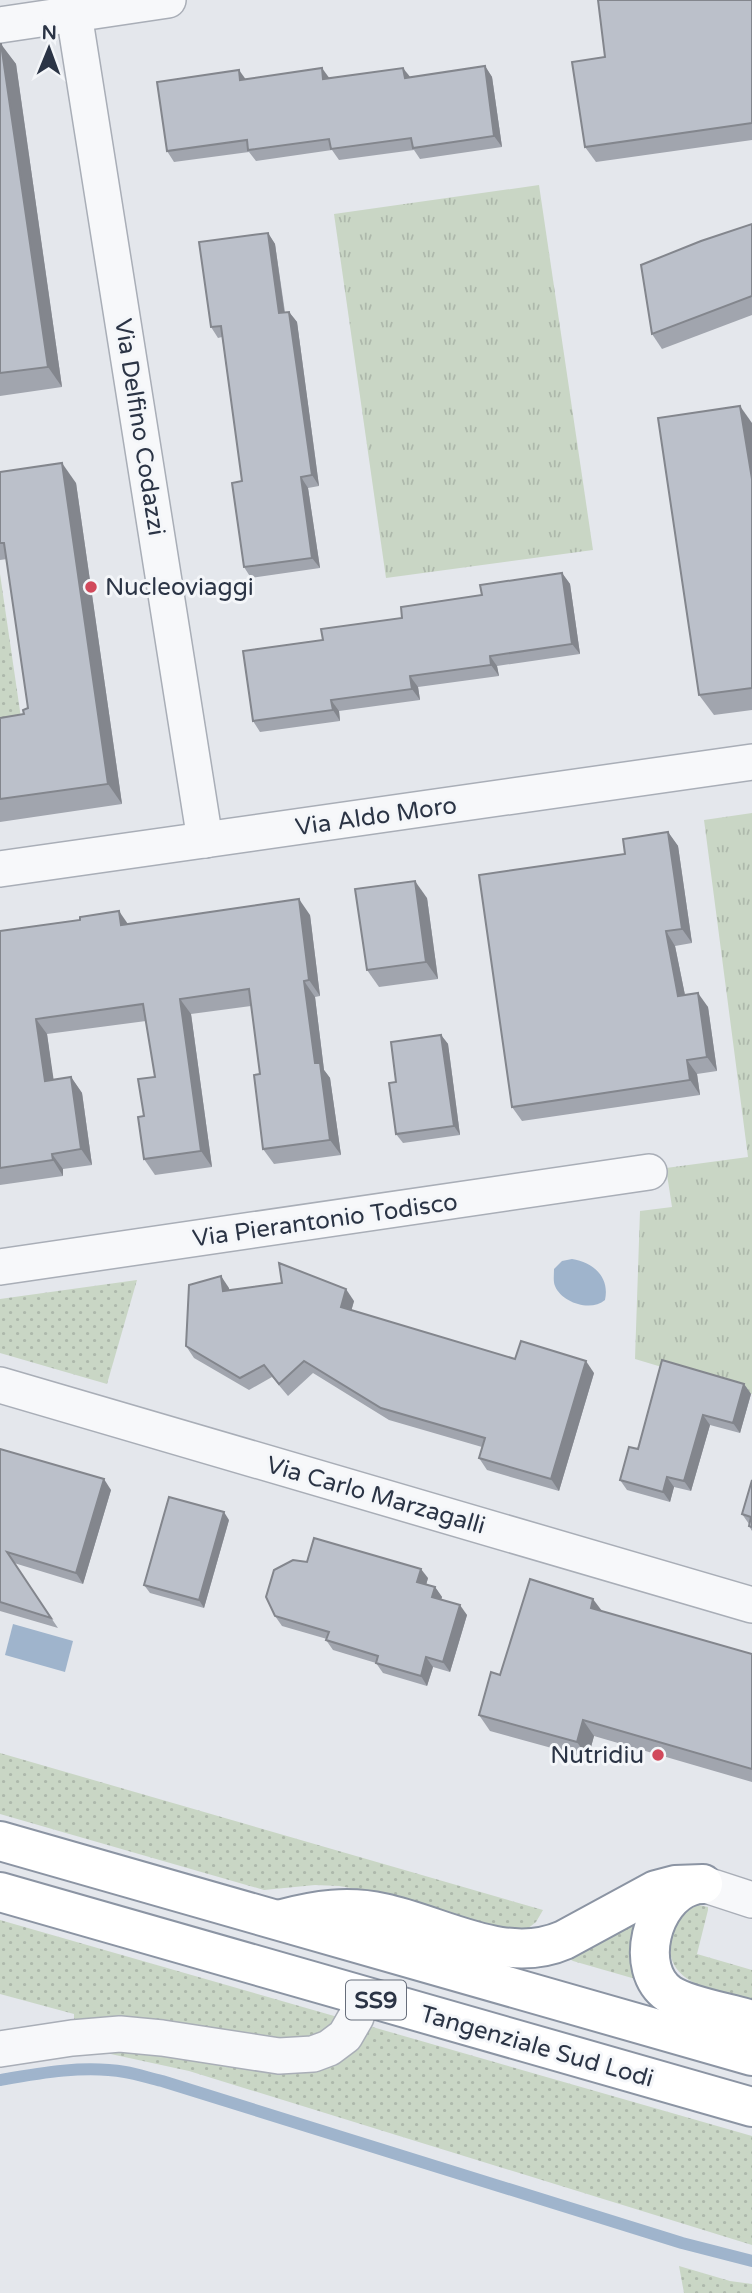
<svg xmlns="http://www.w3.org/2000/svg" width="752" height="2293" viewBox="0 0 752 2293" font-family="'Varela Round',sans-serif">
  <style>
    .grass { fill: url(#grass-dots) }
    .park { fill: url(#park-tufts) }
    .water { fill: #9fb4cc }
    .lines { fill: none; stroke-linecap: round; stroke-linejoin: round }
    .stream { stroke: #9fb4cc; stroke-width: 12 }
    .minor-casing { stroke: #a9aeb7; stroke-width: 38 }
    .trunk-casing { stroke: #8b94a3; stroke-width: 42 }
    .minor { stroke: #f7f8fa; stroke-width: 35 }
    .trunk { stroke: #fff; stroke-width: 38 }
    .wall { fill: #a1a5ae }
    .shaded-wall { fill: #83868d }
    .building { fill: #bbc0ca; stroke: #83868d; stroke-width: 2 }
    .poi-dot { fill: #d1495b; stroke: #f4f6f9; stroke-width: 2.5 }
    .labels { text-anchor: middle; stroke-width: 6; stroke-linejoin: round; paint-order: stroke }
    .shield { fill: #f4f6f9; stroke: #676e7b; stroke-width: 2 }
    .shield-label { font-size: 23px; font-weight: bold; fill: #2b3445 }
    .street-label { font-size: 24px; fill: #2b3445; stroke: #f4f6f9 }
    .poi-label { font-size: 24px; fill: #2b3445; stroke: #f4f6f9; text-anchor: start }
  </style>
  <defs>
    <pattern id="grass-dots" width="8" height="8" patternUnits="userSpaceOnUse" patternTransform="scale(1.75)"><rect width="8" height="8" fill="#c9d6c5"/><path d="M2 2h.1M6 6h.1" fill="none" stroke="#adb8ab" stroke-width="1.8" stroke-linecap="round"/></pattern>
    <pattern id="park-tufts" width="24" height="20" patternUnits="userSpaceOnUse" patternTransform="scale(1.75)"><rect width="24" height="20" fill="#c9d6c5"/><path d="M3 7l-1-3M5 7V3M7 7l1-3M15 17l-1-3M17 17v-4M19 17l1-3" fill="none" stroke="#adb8ab"/></pattern>
  </defs>
  <rect width="100%" height="100%" fill="#e4e7ec"/>
  <!-- grass -->
  <g class="grass">
    <polygon points="0,574 21,718 0,721"/>
    <polygon points="137,1280 107,1384 0,1353 0,1299"/>
    <polygon points="0,1753 543,1910 536,1922 526,1930 488,1926 363,1890 339,1886 315,1885 264,1890 0,1814"/>
    <path d="M698 1905 708 1907V1910L697 1954 752 1970V2001C718 1991 662 1985 671 1938 674 1924 685 1910 698 1905Z"/>
    <polygon points="638,1906 639,1980 573,1961 568,1958"/>
    <polygon points="0,1920 752,2136 752,2245 189,2071 106,2053 74,2028 74,2014 0,1994"/>
    <polygon points="679,2266 730,2281 752,2284 752,2293 684,2293"/>
  </g>
  <!-- park -->
  <g class="park">
    <polygon points="539,185 593,550 386,578 334,214"/>
    <polygon points="752,813 752,1394 635,1359 640,1211 672,1207 666,1168 748,1157 704,820"/>
  </g>
  <!-- water -->
  <g class="water">
    <path d="M572 1259C593 1262 610 1277 605 1300 591 1312 562 1303 555 1286 553 1281 554 1275 554 1269L562 1261Z"/>
    <polygon points="13,1624 73,1641 65,1672 5,1655"/>
  </g>
  <g class="lines">
    <!-- stream -->
    <path class="stream" d="M0 2080C40 2073 84 2065 125 2072 137 2074 149 2078 162 2081L682 2243 752 2261"/>
    <defs>
      <g id="minor">
        <polyline points="74,14 205,840"/>
        <polyline points="0,25 168,0"/>
        <polyline points="0,869 752,762"/>
        <polyline points="0,1267 649,1172"/>
        <polyline points="0,1385 752,1605"/>
        <polyline points="703,1884 752,1900"/>
        <polyline points="0,2049 72,2038 120,2034 162,2038 279,2056 313,2054 329,2048 345,2036 356,2017 362,1996"/>
      </g>
      <g id="trunk">
        <polyline points="0,1841 752,2056"/>
        <path d="M691 1886C652 1898 633 1969 669 1994 686 2006 730 2013 752 2020"/>
        <polyline points="0,1892 752,2107"/>
        <path d="M282 1919C316 1910 348 1905 383 1913 441 1925 505 1966 564 1940L656 1890 675 1885 703 1884"/>
      </g>
    </defs>
    <!-- minor casing -->
    <use href="#minor" class="minor-casing"/>
    <!-- trunk casing -->
    <use href="#trunk" class="trunk-casing"/>
    <!-- minor -->
    <use href="#minor" class="minor"/>
    <!-- trunk -->
    <use href="#trunk" class="trunk"/>
  </g>
  <!-- wall -->
  <g class="wall">
    <polygon points="752,0 752,140 596,162 585,147 605,57"/>
    <polygon points="0,44 16,64 62,387 0,396"/>
    <polygon points="485,66 492,77 502,147 420,159 414,150 339,160 332,150 256,161 249,152 174,162 167,151 245,79 410,77"/>
    <polygon points="752,224 752,315 662,349 652,334"/>
    <polygon points="268,233 275,244 285,312 289,312 297,322 319,486 308,488 320,568 251,578 244,567 242,481 222,337 218,338 211,327"/>
    <polygon points="752,423 752,710 714,715 699,695"/>
    <polygon points="0,472 76,483 122,804 0,822 0,718 24,714 28,708 7,559 0,560"/>
    <polygon points="562,573 570,584 580,654 497,666 499,676 418,687 420,700 339,711 340,721 260,732 253,721 323,640"/>
    <polygon points="668,832 678,846 692,943 675,946 685,995 708,1007 717,1071 697,1074 700,1095 522,1121 512,1107 625,854"/>
    <polygon points="427,898 438,979 379,987 367,970"/>
    <polygon points="310,915 320,996 315,997 324,1070 330,1078 341,1155 274,1164 263,1149 260,1074 251,1006 191,1014 212,1167 155,1175 144,1159 144,1116 155,1077 146,1021 47,1034 53,1080 71,1077 82,1093 92,1165 63,1169 63,1176 0,1185 0,931 128,924"/>
    <polygon points="441,1035 448,1044 460,1135 403,1143 396,1134 396,1082"/>
    <polygon points="221,1276 229,1290 354,1301 351,1311 515,1359 594,1373 559,1491 487,1470 479,1458 482,1447 389,1420 313,1373 288,1396 272,1377 249,1390 194,1358 186,1346"/>
    <polygon points="744,1384 751,1394 740,1433 710,1425 691,1491 674,1487 670,1502 627,1490 620,1480 638,1449"/>
    <polygon points="0,1449 111,1490 83,1584 14,1563 58,1628 0,1611"/>
    <polygon points="752,1480 752,1531 749,1526 749,1524 742,1514"/>
    <polygon points="229,1520 204,1608 150,1593 144,1585"/>
    <polygon points="428,1578 426,1585 435,1587 442,1597 441,1599 467,1615 450,1672 433,1667 427,1686 383,1673 376,1663 333,1650 326,1640 327,1639 282,1626 275,1616"/>
    <polygon points="602,1611 752,1654 752,1782 594,1736 588,1758 490,1731 479,1715 500,1675"/>
  </g>
  <!-- shaded-wall -->
  <g class="shaded-wall">
    <polygon points="1,44 16,64 62,387 48,367"/>
    <polygon points="485,66 492,77 502,147 494,136"/>
    <polygon points="322,68 330,79 323,79"/>
    <polygon points="403,68 411,78 405,78"/>
    <polygon points="239,70 247,81 240,80"/>
    <polygon points="268,233 275,244 286,324 279,313"/>
    <polygon points="289,312 297,322 319,486 312,475"/>
    <polygon points="740,406 752,423 752,479"/>
    <polygon points="62,463 76,483 122,804 108,784"/>
    <polygon points="301,477 308,488 320,568 312,558"/>
    <polygon points="562,573 570,584 580,654 572,644"/>
    <polygon points="490,656 497,666 499,676 491,665"/>
    <polygon points="410,676 418,687 420,700 412,689"/>
    <polygon points="331,700 339,711 340,721 333,710"/>
    <polygon points="668,832 678,846 692,943 682,929"/>
    <polygon points="415,881 427,898 438,979 426,962"/>
    <polygon points="299,899 310,915 320,996 309,980"/>
    <polygon points="119,911 130,927 121,925"/>
    <polygon points="666,931 675,946 688,1010 678,996"/>
    <polygon points="304,981 315,997 324,1070 330,1078 341,1155 330,1140 315,1063"/>
    <polygon points="698,993 708,1007 717,1071 707,1057"/>
    <polygon points="180,999 191,1014 212,1167 201,1151"/>
    <polygon points="36,1019 47,1034 56,1096 45,1081"/>
    <polygon points="441,1035 448,1044 460,1135 454,1126"/>
    <polygon points="687,1060 697,1074 700,1095 690,1080"/>
    <polygon points="71,1077 82,1093 92,1165 81,1149"/>
    <polygon points="52,1154 63,1169 63,1176 53,1160"/>
    <polygon points="221,1276 229,1288 231,1303 223,1291"/>
    <polygon points="346,1289 354,1301 349,1319 341,1307"/>
    <polygon points="586,1361 594,1373 559,1491 551,1479"/>
    <polygon points="744,1384 751,1394 740,1433 733,1423"/>
    <polygon points="703,1415 710,1425 691,1491 684,1481"/>
    <polygon points="667,1477 674,1487 670,1502 663,1492"/>
    <polygon points="104,1479 111,1490 83,1584 76,1573"/>
    <polygon points="224,1512 229,1520 204,1608 199,1600"/>
    <polygon points="421,1569 428,1578 424,1592 417,1582"/>
    <polygon points="435,1587 442,1597 439,1607 432,1597"/>
    <polygon points="593,1599 605,1615 591,1608"/>
    <polygon points="460,1605 467,1615 450,1672 443,1662"/>
    <polygon points="426,1657 433,1667 427,1686 421,1676"/>
    <polygon points="583,1720 594,1736 588,1758 577,1742"/>
  </g>
  <!-- building -->
  <g class="building">
    <polygon points="598,0 752,0 752,123 585,147 572,62 605,57"/>
    <polygon points="0,44 1,44 48,367 0,373"/>
    <polygon points="485,66 494,136 413,148 411,138 331,149 329,139 248,150 247,140 167,151 157,82 239,70 240,80 322,68 323,79 403,68 405,78"/>
    <polygon points="752,224 752,296 652,334 641,265 701,241"/>
    <polygon points="268,233 279,313 289,312 312,475 301,477 312,558 244,567 232,483 242,481 221,326 211,327 199,242"/>
    <polygon points="740,406 752,479 752,688 699,695 658,418"/>
    <polygon points="62,463 108,784 0,799 0,718 24,714 23,710 28,708 4,543 0,543 0,472"/>
    <polygon points="562,573 572,644 490,656 491,665 410,676 412,689 331,700 333,710 253,721 243,651 323,640 321,629 402,618 401,607 482,595 480,585"/>
    <polygon points="668,832 682,929 666,931 678,996 698,993 707,1057 687,1060 690,1080 512,1107 479,875 625,854 623,839"/>
    <polygon points="415,881 426,962 367,970 355,889"/>
    <polygon points="299,899 309,980 304,981 315,1063 320,1063 330,1140 263,1149 254,1075 260,1074 249,989 180,999 201,1151 144,1159 138,1117 144,1116 138,1079 155,1077 143,1004 36,1019 45,1081 71,1077 81,1149 52,1154 53,1160 0,1168 0,931 80,920 80,917 119,911 121,925"/>
    <polygon points="441,1035 454,1126 396,1134 389,1083 396,1082 391,1042"/>
    <polygon points="279,1263 346,1289 341,1307 515,1359 521,1341 586,1361 551,1479 479,1458 485,1438 381,1408 304,1361 279,1384 264,1365 240,1378 186,1346 189,1285 221,1276 223,1291 282,1283"/>
    <polygon points="662,1360 744,1384 733,1423 703,1415 684,1481 667,1477 663,1492 620,1480 629,1447 638,1449"/>
    <polygon points="0,1449 104,1479 76,1573 7,1552 51,1618 0,1602"/>
    <polygon points="752,1480 752,1527 749,1526 751,1517 742,1514"/>
    <polygon points="169,1497 224,1512 199,1600 144,1585"/>
    <polygon points="314,1538 421,1569 417,1582 435,1587 432,1597 460,1605 443,1662 426,1657 421,1676 376,1663 378,1656 326,1640 329,1632 275,1616 266,1597 274,1570 293,1560 307,1562"/>
    <polygon points="530,1579 593,1599 591,1608 752,1654 752,1769 583,1720 577,1742 479,1715 491,1672 500,1675"/>
  </g>
  <!-- markers -->
  <g class="poi-dot">
    <circle cx="91" cy="587" r="7"/>
    <circle cx="658" cy="1755" r="7"/>
  </g>
  <g class="labels">
    <!-- shield labels -->
    <rect class="shield" x="346" y="1980.5" width="60" height="39" rx="5"/>
    <g class="shield-label">
      <text x="376" y="2008">SS9</text>
    </g>
    <!-- street labels -->
    <g class="street-label">
      <text transform="translate(140 427) rotate(81)" y="8">Via Delfino Codazzi</text>
      <text transform="translate(376 816) rotate(-8)" y="8">Via Aldo Moro</text>
      <text transform="translate(325 1220) rotate(-8)" y="8">Via Pierantonio Todisco</text>
      <text transform="translate(376 1495) rotate(16)" y="8">Via Carlo Marzagalli</text>
      <text transform="translate(537 2046) rotate(16)" y="8">Tangenziale Sud Lodi</text>
    </g>
    <!-- poi labels -->
    <g class="poi-label">
      <text x="105" y="595">Nucleoviaggi</text>
      <text x="644" y="1763" text-anchor="end">Nutridiu</text>
    </g>
  </g>
  <!-- north arrow -->
  <g transform="translate(49 49) rotate(1)" stroke="#f4f6f9" stroke-width="5" paint-order="stroke">
  <path d="M0-5L12 26L0 18L-12 26Z" fill="#2b3445"/>
  <text y="-10" font-size="19" font-weight="bold" text-anchor="middle" fill="#2b3445">N</text>
  </g>
</svg>
